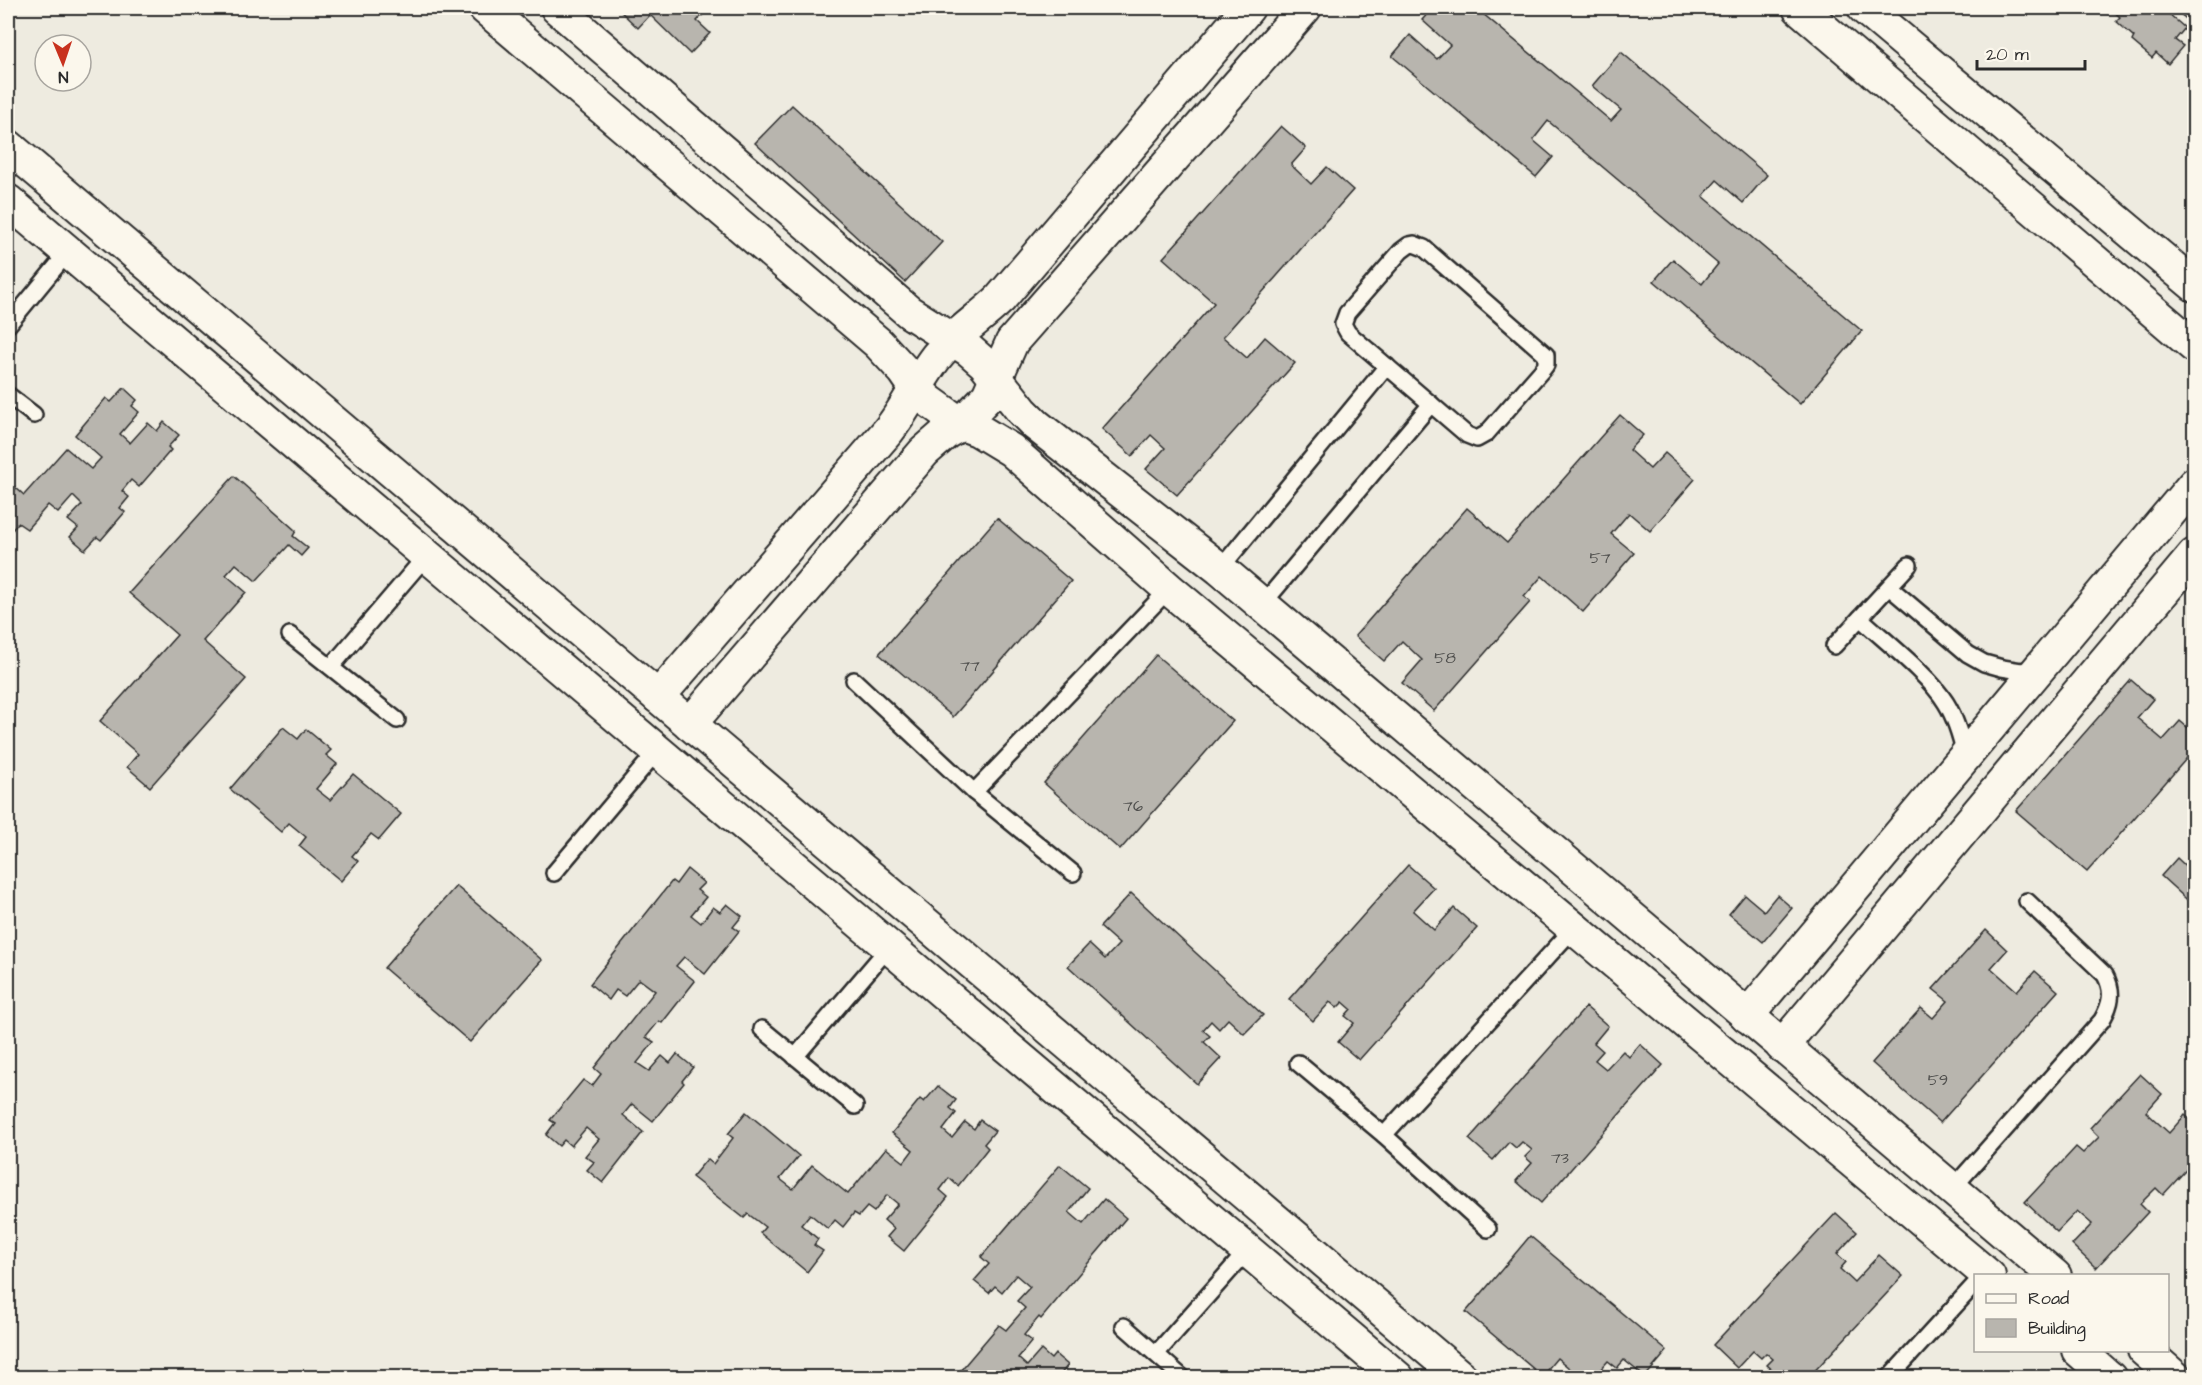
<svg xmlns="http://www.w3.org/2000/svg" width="2202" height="1385" viewBox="0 0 2202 1385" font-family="'Architects Daughter',sans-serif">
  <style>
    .building { fill: #b8b5ae; stroke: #2b2b2b; stroke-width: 1.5 }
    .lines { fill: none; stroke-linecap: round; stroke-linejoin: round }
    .lane-casing { stroke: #2b2b2b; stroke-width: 20 }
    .street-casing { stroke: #2b2b2b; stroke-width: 36 }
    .lane { stroke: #fbf7ec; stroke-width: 15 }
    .street { stroke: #fbf7ec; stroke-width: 32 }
    .labels { text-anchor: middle; stroke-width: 5; stroke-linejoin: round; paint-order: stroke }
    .number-label { font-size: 16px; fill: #4e4e4c }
  </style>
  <rect width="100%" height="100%" fill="#eeebe0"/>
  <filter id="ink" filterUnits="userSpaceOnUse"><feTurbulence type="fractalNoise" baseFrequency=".0167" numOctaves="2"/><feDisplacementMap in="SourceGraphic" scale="12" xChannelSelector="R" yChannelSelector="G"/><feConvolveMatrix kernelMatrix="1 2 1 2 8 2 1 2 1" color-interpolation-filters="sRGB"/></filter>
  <g filter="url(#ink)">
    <!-- building -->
    <g class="building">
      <polygon points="617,8 709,8 697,21 710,33 690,54 650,15 638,28"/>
      <polygon points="1433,8 1476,8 1611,121 1621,110 1592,86 1621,52 1767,175 1743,203 1717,180 1703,196 1862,331 1800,404 1654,281 1673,259 1702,284 1718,264 1548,121 1533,140 1553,157 1536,177 1392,56 1410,35 1437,59 1450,45 1422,20"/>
      <polygon points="2100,8 2194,8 2194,17 2190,22 2174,9 2169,14 2185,28 2175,40 2183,46 2168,64 2156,53 2152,58 2132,41 2134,37 2116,21 2120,17 2112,10 2108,14"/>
      <polygon points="792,105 942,242 905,282 755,143"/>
      <polygon points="1281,126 1306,148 1291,165 1311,184 1327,167 1353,190 1223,337 1247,358 1265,337 1295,363 1177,495 1146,469 1165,448 1151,435 1132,456 1102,429 1214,303 1163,258"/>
      <polygon points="124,388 137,400 132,406 139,412 120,434 130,443 148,423 157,431 164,422 179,435 168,447 171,450 139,487 131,480 122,491 129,497 120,508 125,512 101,540 97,537 85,550 70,537 78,528 68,520 82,505 73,496 58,513 48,505 27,529 18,523 8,535 8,481 24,495 66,448 91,469 101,458 75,435 106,398 111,402"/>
      <polygon points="1620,415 1643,435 1629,450 1650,469 1665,453 1695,479 1650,531 1629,513 1611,534 1634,553 1583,612 1542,576 1524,597 1530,602 1434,711 1402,683 1422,660 1402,641 1384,661 1355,636 1467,508 1507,543"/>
      <polygon points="234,476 296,531 293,536 308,548 301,556 289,545 256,581 236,564 226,575 246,592 203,641 246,679 150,787 127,767 138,754 100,721 177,635 129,593"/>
      <polygon points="997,518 1071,581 953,717 879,654"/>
      <polygon points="1156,655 1233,721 1120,850 1044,783"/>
      <polygon points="2131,680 2153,699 2137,718 2163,740 2180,721 2194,733 2194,750 2087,872 2016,811"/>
      <polygon points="283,727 298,739 306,729 331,750 326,755 337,764 316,789 330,800 353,774 401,814 379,840 371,834 352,856 358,861 341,881 299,846 306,837 289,823 281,832 230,789"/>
      <polygon points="2177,858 2194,874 2194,906 2161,876"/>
      <polygon points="1408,865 1434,888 1413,911 1434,930 1454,908 1477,928 1359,1060 1338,1042 1354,1023 1345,1016 1351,1009 1343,1002 1337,1008 1330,1002 1313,1021 1289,999"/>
      <polygon points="687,869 704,883 697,890 706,897 691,915 701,923 713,907 720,912 727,904 742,916 733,927 739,931 705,974 684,957 676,966 695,981 662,1023 659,1021 646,1037 654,1042 637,1063 649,1071 662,1056 670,1063 677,1054 693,1067 682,1081 684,1083 653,1121 632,1104 623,1115 643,1132 603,1183 587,1170 594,1162 585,1156 599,1139 586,1128 571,1146 564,1140 559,1146 546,1135 555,1123 550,1120 583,1080 592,1086 601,1074 594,1068 655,991 639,979 625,996 616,990 609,1000 590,984 672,881 676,884"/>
      <polygon points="456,886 542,960 470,1042 384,968"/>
      <polygon points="1131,893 1263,1015 1244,1034 1228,1019 1219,1029 1211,1021 1203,1030 1210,1036 1204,1042 1221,1058 1197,1084 1068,966 1089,944 1105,959 1119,944 1100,927"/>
      <polygon points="1745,895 1764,911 1777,895 1792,908 1763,942 1729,914"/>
      <polygon points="1986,930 2007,950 1991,968 2017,991 2035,971 2058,991 1940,1123 1872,1063 1921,1008 1933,1018 1948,1001 1933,989"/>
      <polygon points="1586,1007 1608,1026 1594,1043 1603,1051 1595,1060 1606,1069 1623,1051 1629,1057 1640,1044 1663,1065 1541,1203 1516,1181 1532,1163 1525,1157 1532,1150 1522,1142 1516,1148 1509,1142 1493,1160 1469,1139"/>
      <polygon points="2140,1074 2162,1094 2146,1112 2169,1133 2185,1115 2194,1123 2194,1161 2163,1195 2156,1188 2140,1204 2148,1212 2096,1268 2072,1245 2092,1224 2077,1211 2057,1232 2025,1202 2076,1147 2083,1153 2099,1137 2090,1128"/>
      <polygon points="938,1086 956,1100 950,1108 956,1113 943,1130 952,1138 965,1122 974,1129 980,1120 995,1131 984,1144 988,1148 958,1186 949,1178 940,1190 948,1197 904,1251 887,1237 894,1229 884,1220 898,1204 887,1195 874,1212 867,1207 859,1216 854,1213 843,1227 835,1220 828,1229 810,1214 801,1225 818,1239 814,1245 823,1251 807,1272 760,1233 765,1227 748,1214 744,1218 692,1177 707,1159 713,1164 733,1138 728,1134 746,1112 799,1156 780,1179 793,1189 812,1165 848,1194 886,1148 904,1162 913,1150 892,1133 920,1099 924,1102"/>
      <polygon points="1060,1165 1088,1188 1069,1212 1083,1224 1104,1199 1126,1218 1041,1319 1039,1317 1024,1335 1032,1341 1018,1358 1027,1366 1041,1350 1051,1359 1055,1354 1068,1365 1060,1375 1062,1378 954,1378 999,1325 1006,1330 1025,1308 1017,1301 1030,1287 1016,1275 1002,1292 995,1286 989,1293 974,1281 989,1264 981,1257"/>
      <polygon points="1836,1213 1857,1232 1837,1254 1846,1262 1840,1269 1854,1282 1879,1255 1903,1276 1808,1378 1773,1378 1776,1373 1767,1365 1773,1359 1766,1353 1761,1358 1753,1351 1737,1368 1713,1345"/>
      <polygon points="1530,1236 1667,1351 1645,1377 1624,1360 1617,1368 1608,1361 1600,1370 1609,1378 1572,1378 1575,1373 1557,1358 1542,1376 1466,1312"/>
    </g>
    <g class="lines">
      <defs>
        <g id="lane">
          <polygon points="1414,244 1424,248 1546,355 1546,365 1543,369 1486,434 1477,439 1467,435 1348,333 1343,324 1347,313 1401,251 1409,245"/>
          <polyline points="8,325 68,252"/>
          <polyline points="8,395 34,415"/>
          <polyline points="1220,569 1387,366"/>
          <polyline points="1889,587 1968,654 1984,663 2002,668 2021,671 2036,669"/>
          <polyline points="1262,605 1431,404"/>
          <path d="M1860 618C1885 641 1929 675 1946 703 1956 719 1961 737 1965 755"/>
          <polyline points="290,635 397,720"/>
          <polyline points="1834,646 1909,565"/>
          <polyline points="331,667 426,556"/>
          <polyline points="854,680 974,792 1073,873"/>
          <polyline points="974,792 1169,589"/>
          <polyline points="554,873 657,751"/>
          <polyline points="762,1029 855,1106"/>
          <polyline points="795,1057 889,947"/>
          <polyline points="1298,1063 1384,1135 1488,1229"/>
          <polyline points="1384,1135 1574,928"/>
          <path d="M1952 1189 2102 1020C2111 1004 2114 992 2105 975L2027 901"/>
          <polyline points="1124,1326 1183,1378"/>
          <polyline points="1156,1354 1248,1250"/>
          <polyline points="1889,1378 1976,1283"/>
        </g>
        <g id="street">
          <polyline points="485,8 878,343 904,371 915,387 929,401 961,424 978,430 1011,450 1169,589 1989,1276"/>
          <polyline points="557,8 909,312 969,350 985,364 1022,411 1036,425 1220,569 2055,1276"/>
          <polyline points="1799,8 2194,346"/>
          <polyline points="1864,8 2194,285"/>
          <polyline points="8,146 1462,1378"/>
          <polyline points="8,201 1398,1378"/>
          <path d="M658 697 888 431C907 408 918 380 937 356 955 334 979 319 1000 299L1248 8"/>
          <polyline points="690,724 924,452 947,432 961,424 988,396 1012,342 1305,8"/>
          <polyline points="1747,1016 2194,484"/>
          <polyline points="1782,1046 2194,555"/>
          <polyline points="2078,1350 2110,1378"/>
          <polyline points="2144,1350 2176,1378"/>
        </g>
      </defs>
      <!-- lane casing -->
      <use href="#lane" class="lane-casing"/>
      <!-- street casing -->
      <use href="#street" class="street-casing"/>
      <!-- lane -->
      <use href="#lane" class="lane"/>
      <!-- street -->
      <use href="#street" class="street"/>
    </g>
  </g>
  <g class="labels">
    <!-- number labels -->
    <g class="number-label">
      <text x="1600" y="563">57</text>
      <text x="1445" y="663">58</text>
      <text x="970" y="671">77</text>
      <text x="1133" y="811">76</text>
      <text x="1938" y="1085">59</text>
      <text x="1560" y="1163">73</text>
    </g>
  </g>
  <!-- margin -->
  <rect width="2202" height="1385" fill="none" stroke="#fbf7ec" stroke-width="30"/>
  <rect x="15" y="15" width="2172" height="1355" fill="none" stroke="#2b2b2b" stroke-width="2" filter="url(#ink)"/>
  <!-- legend -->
  <rect x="1974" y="1274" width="195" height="78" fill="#fbf7ec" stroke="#a8a59f" stroke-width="1.5"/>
  <rect x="1986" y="1294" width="30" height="9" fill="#fbf7ec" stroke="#a8a59f" stroke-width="1.5"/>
  <text x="2028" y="1304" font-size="18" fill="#2b2b2b">Road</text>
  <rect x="1986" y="1319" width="30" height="18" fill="#b8b5ae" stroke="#a8a59f" stroke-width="1.5"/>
  <text x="2028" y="1334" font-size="18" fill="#2b2b2b">Building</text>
  <!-- north arrow -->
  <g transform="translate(63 63) rotate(178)"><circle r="28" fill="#fbf7ec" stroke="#a8a59f" stroke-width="1.5"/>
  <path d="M0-4.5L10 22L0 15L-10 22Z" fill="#c8321e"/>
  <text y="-9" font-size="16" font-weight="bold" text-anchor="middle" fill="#2b2b2b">N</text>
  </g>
  <!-- scale -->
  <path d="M1977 60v9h108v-9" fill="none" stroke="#2b2b2b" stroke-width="3"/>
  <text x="1986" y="60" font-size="18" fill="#2b2b2b" stroke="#fbf7ec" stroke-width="4.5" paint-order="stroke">20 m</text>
</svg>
